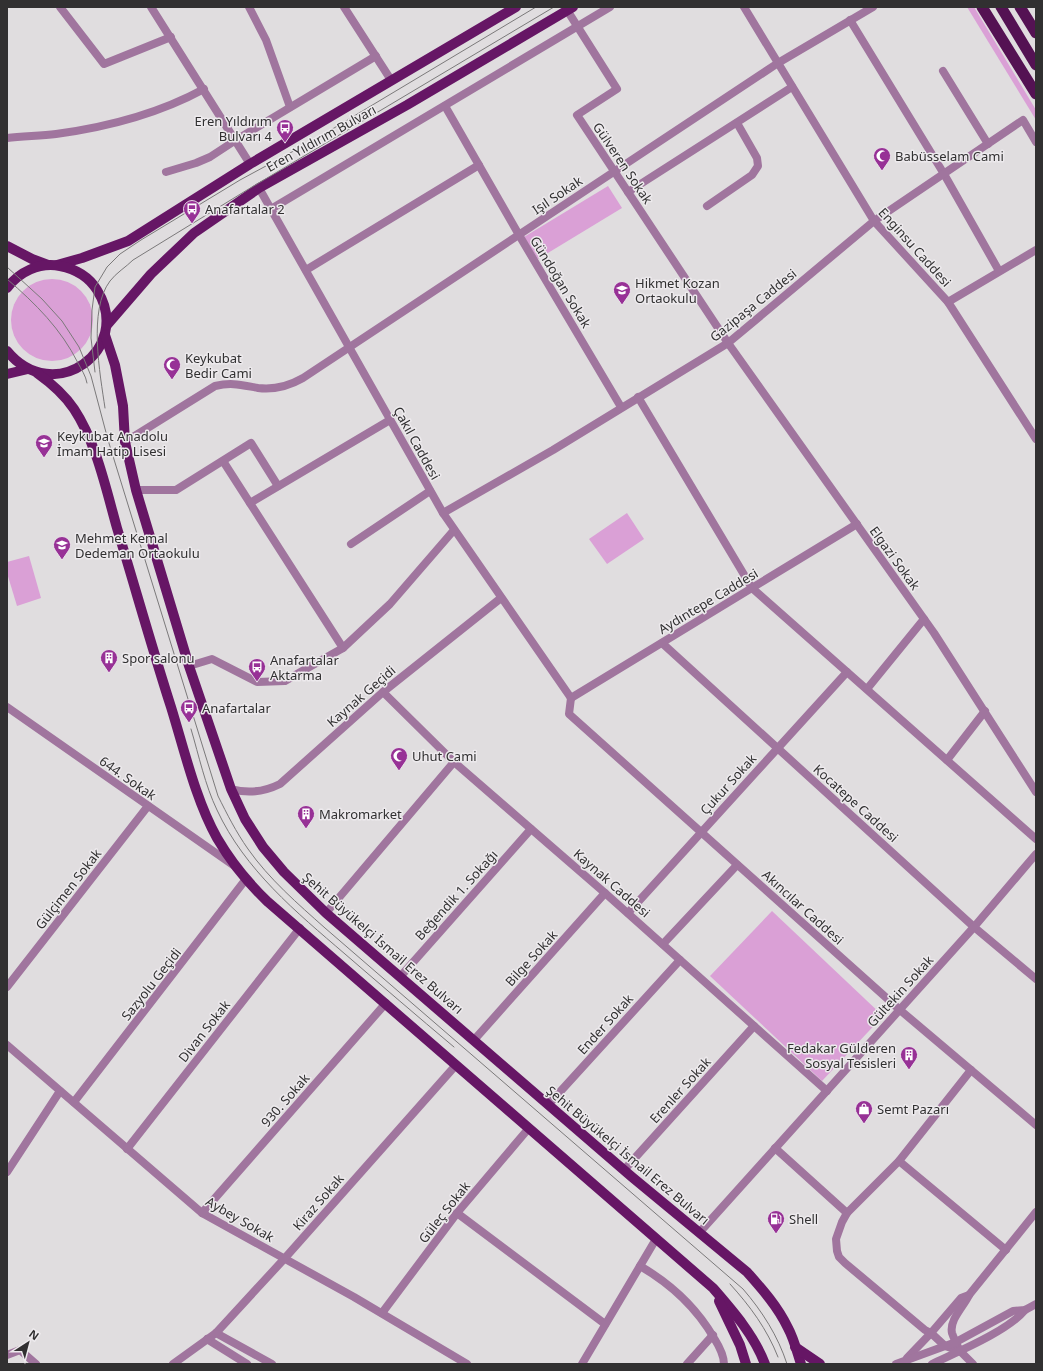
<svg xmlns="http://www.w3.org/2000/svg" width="1043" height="1371" viewBox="0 0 1043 1371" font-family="'Noto Sans',sans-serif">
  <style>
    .green { fill: #daa0d6 }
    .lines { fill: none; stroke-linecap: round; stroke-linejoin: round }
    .minor { stroke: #a0759e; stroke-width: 8 }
    .primary { stroke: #661665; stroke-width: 10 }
    .trunk { stroke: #541253; stroke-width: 11 }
    .tram { stroke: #7b797a; stroke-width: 1 }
    .labels { text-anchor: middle; stroke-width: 3; stroke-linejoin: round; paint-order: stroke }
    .poi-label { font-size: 13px; fill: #313031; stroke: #edeaed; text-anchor: start }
    .street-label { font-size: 13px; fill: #313031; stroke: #edeaed }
  </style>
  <rect width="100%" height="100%" fill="#e0dddf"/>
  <!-- green -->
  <g class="green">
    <polygon points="967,7 974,7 1036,110 1036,120"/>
    <polygon points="608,186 622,208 538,259 524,237"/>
    <circle cx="52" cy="320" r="41"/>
    <polygon points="627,513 644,539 607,564 589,539"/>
    <polygon points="29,556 41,598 17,606 7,573 7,562"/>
    <polygon points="772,911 883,1016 822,1081 710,976"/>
  </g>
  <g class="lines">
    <!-- minor -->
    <g class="minor">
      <polyline points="60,7 104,64 171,37"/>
      <polyline points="151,7 250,164"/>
      <polyline points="249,7 266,40 290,107"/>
      <polyline points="344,7 391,80"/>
      <polyline points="744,7 874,221 948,302 1036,439"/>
      <polyline points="567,10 617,89 577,115 728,343 934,633 1036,792"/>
      <polyline points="850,20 944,174 999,271"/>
      <polyline points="943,71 988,144"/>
      <polyline points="445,106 519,235 621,407"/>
      <path d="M7 138C23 136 40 136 56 134 108 127 158 114 204 89"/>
      <polyline points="166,172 196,163 210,157 236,140 376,56"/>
      <polyline points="259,188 443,513 571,698"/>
      <polyline points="628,192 792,87"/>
      <polyline points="707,206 752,175 758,166 757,158 737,123"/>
      <polyline points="271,209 610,7"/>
      <polyline points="306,270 479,165"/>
      <polyline points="948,302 1036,250"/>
      <polyline points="638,397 752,588 1036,839"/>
      <path d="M125 442 215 386C232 382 241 385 258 388 274 390 289 386 303 378L778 63 873 7"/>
      <polyline points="223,461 343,648"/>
      <polyline points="136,490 176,490 251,443 278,486"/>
      <polyline points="250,503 390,420"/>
      <polyline points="443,513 553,450 728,343 874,221 1023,120 1036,142"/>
      <polyline points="351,544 430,491"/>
      <polyline points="662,643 974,927 1036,979"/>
      <polyline points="189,666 212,659 257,682 285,681 304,670 343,648 390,604 454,530"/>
      <polyline points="867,689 924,619"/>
      <polyline points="383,692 454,762 605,893 827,1091"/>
      <polyline points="571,698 569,714 900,1010 1036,1125"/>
      <polyline points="571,698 857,524"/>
      <polyline points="7,707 233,865"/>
      <polyline points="947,760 985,711"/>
      <path d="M231 789C249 794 264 792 280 784L383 692 501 598"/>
      <polyline points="326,913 454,762"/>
      <polyline points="628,913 847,672"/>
      <polyline points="663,944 737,865"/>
      <polyline points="400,977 531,829"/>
      <polyline points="7,987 148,806"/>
      <polyline points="474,1040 605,893"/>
      <polyline points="7,1045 202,1213 354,1297 467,1364"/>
      <polyline points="971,1070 899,1161 847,1213 842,1222 836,1239 837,1251 839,1257 845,1263 925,1330 931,1333 945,1346 960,1351 973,1364"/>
      <polyline points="74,1102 246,879"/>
      <polyline points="548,1105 680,960"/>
      <polyline points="775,1148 847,1213"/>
      <polyline points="127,1149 300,928"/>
      <polyline points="899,1161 1006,1250"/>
      <polyline points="624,1170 754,1026"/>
      <polyline points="7,1172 60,1091"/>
      <polyline points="202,1213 386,1003"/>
      <polyline points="457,1213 605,1324"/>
      <polyline points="699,1233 974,927 1036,854"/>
      <path d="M640 1266C671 1284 696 1307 714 1338 719 1346 724 1355 724 1364"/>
      <polyline points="382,1313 457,1213 529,1128"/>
      <polyline points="216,1333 272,1364"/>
      <polyline points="207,1339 247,1364"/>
      <path d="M960 1351C957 1345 954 1339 952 1333 949 1320 964 1306 969 1295L1036 1212"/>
      <polyline points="7,1355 20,1350 36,1364"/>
      <polyline points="907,1358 931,1333 961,1298 969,1295"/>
      <polyline points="173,1364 216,1333 285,1258 456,1065"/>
      <polyline points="582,1364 656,1239"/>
      <polyline points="687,1364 713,1335"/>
      <polyline points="896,1364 956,1342 1013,1311 1025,1310 1036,1304"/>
      <path d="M932 1364C957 1352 1008 1331 1025 1310"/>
    </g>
    <!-- primary -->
    <g class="primary">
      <polyline points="7,246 32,259 48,265"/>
      <polyline points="57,265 82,258 128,241 250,164 516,7"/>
      <path d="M7 288C19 272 39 262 60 266 75 269 89 277 97 290 134 349 54 408 7 351"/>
      <polyline points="107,325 151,274 194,233 259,188 407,105 573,7"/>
      <path d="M105 335 115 365 123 406 125 442 136 490 189 666 231 789 245 819 263 847 284 872 326 913 632 1177 747 1272C763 1290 778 1307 788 1328 794 1339 797 1352 801 1364"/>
      <path d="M37 373C51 383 64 394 74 409 96 442 106 489 117 528 135 587 152 648 171 707 184 749 196 801 217 838 231 862 248 883 268 902L713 1288C733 1311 754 1335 765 1364"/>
      <polyline points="7,374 28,369"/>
      <polyline points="719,1301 740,1345 746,1364"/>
      <polyline points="795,1347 820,1364"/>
    </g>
    <!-- trunk -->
    <g class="trunk">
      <polyline points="982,7 1036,94"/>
      <polyline points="1001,7 1036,65"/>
      <polyline points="1020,7 1036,33"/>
    </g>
    <!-- tram -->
    <g class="tram">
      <path d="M7 267 42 299 62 321 79 347 91 376 108 440 218 796C227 814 236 832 248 849 269 879 298 904 325 928L743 1289C762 1311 778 1336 787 1364"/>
      <path d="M7 279C36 304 61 329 78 363 81 369 86 376 87 383"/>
      <polyline points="95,372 91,338 92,310 95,287 107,267 120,254 141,240 240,180 314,140 536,7"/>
      <path d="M105 408C100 374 88 310 110 281 116 273 126 267 133 260L247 190 554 7"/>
      <path d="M191 729C199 756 205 785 217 810 245 870 296 912 345 954 381 985 417 1016 454 1047"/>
      <path d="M730 1284C750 1306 767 1329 778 1357"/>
    </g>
  </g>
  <!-- icons -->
  <defs>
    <symbol id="bus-pin" viewBox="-11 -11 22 30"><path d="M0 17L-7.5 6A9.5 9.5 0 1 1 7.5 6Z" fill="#973196" stroke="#edeaed"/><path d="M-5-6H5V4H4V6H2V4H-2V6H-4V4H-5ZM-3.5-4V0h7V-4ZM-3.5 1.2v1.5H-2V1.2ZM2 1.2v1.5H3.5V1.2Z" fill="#fff"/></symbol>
    <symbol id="mosque-pin" viewBox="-11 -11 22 30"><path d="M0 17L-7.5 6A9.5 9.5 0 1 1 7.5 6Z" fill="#973196" stroke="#edeaed"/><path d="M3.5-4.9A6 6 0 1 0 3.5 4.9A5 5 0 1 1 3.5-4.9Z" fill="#fff"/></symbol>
    <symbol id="school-pin" viewBox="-11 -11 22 30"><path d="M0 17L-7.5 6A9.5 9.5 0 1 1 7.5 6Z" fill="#973196" stroke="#edeaed"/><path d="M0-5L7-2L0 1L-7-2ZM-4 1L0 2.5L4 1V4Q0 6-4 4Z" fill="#fff"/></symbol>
    <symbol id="building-pin" viewBox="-11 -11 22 30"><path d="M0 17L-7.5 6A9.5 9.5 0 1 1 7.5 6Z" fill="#973196" stroke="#edeaed"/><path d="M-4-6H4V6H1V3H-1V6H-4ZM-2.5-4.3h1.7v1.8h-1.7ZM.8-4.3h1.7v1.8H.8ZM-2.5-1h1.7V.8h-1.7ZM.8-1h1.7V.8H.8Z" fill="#fff"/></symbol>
    <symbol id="shop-pin" viewBox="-11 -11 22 30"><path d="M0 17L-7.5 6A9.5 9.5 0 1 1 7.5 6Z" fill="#973196" stroke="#edeaed"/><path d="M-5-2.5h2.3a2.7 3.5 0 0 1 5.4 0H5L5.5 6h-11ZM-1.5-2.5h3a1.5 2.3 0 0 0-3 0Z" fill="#fff"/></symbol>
    <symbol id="fuel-pin" viewBox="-11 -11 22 30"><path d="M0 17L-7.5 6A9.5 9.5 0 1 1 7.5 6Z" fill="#973196" stroke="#edeaed"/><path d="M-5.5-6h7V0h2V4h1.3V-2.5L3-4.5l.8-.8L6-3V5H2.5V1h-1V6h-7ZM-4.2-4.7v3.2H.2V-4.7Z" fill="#fff"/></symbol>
  </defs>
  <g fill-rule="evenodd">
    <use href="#bus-pin" x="275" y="118" width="20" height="27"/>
    <use href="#mosque-pin" x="872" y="146" width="20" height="27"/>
    <use href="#bus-pin" x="182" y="199" width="20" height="27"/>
    <use href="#school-pin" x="612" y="280" width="20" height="27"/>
    <use href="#mosque-pin" x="162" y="355" width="20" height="27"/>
    <use href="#school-pin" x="34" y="433" width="20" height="27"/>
    <use href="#school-pin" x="52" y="535" width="20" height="27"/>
    <use href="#building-pin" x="99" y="648" width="20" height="27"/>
    <use href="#bus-pin" x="247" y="657" width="20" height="27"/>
    <use href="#bus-pin" x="179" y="698" width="20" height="27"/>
    <use href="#mosque-pin" x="389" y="746" width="20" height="27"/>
    <use href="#building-pin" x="296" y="804" width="20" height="27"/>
    <use href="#building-pin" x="899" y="1045" width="20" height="27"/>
    <use href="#shop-pin" x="854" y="1099" width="20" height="27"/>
    <use href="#fuel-pin" x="766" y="1209" width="20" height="27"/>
  </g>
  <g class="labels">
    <!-- poi labels -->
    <g class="poi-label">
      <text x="272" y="126" text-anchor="end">Eren Yıldırım<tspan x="272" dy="15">Bulvarı 4</tspan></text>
      <text x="895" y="161">Babüsselam Cami</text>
      <text x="205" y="214">Anafartalar 2</text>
      <text x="635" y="288">Hikmet Kozan<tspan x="635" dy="15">Ortaokulu</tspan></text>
      <text x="185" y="363">Keykubat<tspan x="185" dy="15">Bedir Cami</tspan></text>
      <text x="57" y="441">Keykubat Anadolu<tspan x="57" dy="15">İmam Hatip Lisesi</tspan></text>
      <text x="75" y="543">Mehmet Kemal<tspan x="75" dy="15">Dedeman Ortaokulu</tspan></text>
      <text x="122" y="663">Spor salonu</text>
      <text x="270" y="665">Anafartalar<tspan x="270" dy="15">Aktarma</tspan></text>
      <text x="202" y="713">Anafartalar</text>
      <text x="412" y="761">Uhut Cami</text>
      <text x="319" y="819">Makromarket</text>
      <text x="896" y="1053" text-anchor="end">Fedakar Gülderen<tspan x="896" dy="15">Sosyal Tesisleri</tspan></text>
      <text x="877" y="1114">Semt Pazarı</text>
      <text x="789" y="1224">Shell</text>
    </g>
    <!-- street labels -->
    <g class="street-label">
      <text transform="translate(321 138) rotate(-29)" y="5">Eren Yıldırım Bulvarı</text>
      <text transform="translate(623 163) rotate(56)" y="5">Gülveren Sokak</text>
      <text transform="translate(557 195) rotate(-34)" y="5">Işıl Sokak</text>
      <text transform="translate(915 247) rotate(48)" y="5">Enginsu Caddesi</text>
      <text transform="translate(561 282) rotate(59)" y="5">Gündoğan Sokak</text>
      <text transform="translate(753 305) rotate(-39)" y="5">Gazipaşa Caddesi</text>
      <text transform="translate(417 443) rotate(61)" y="5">Çakıl Caddesi</text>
      <text transform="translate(895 558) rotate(54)" y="5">Elgazi Sokak</text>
      <text transform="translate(708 601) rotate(-31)" y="5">Aydıntepe Caddesi</text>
      <text transform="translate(361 696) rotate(-41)" y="5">Kaynak Geçidi</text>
      <text transform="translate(128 778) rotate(35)" y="5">644. Sokak</text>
      <text transform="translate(728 784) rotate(-48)" y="5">Çukur Sokak</text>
      <text transform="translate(856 803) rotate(42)" y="5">Kocatepe Caddesi</text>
      <text transform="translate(612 883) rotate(41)" y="5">Kaynak Caddesi</text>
      <text transform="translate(68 889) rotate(-52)" y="5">Gülçimen Sokak</text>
      <text transform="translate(456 895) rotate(-48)" y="5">Beğendik 1. Sokağı</text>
      <text transform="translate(803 907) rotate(42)" y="5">Akıncılar Caddesi</text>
      <text transform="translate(383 943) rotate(41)" y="5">Şehit Büyükelçi İsmail Erez Bulvarı</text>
      <text transform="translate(531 958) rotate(-48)" y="5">Bilge Sokak</text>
      <text transform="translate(151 984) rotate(-52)" y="5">Sazyolu Geçidi</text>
      <text transform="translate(900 991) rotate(-48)" y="5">Gültekin Sokak</text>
      <text transform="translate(605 1024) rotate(-48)" y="5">Ender Sokak</text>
      <text transform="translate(204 1031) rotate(-52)" y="5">Divan Sokak</text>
      <text transform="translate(680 1090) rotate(-48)" y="5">Erenler Sokak</text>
      <text transform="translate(285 1100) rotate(-49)" y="5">930. Sokak</text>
      <text transform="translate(628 1155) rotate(40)" y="5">Şehit Büyükelçi İsmail Erez Bulvarı</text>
      <text transform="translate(318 1202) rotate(-49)" y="5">Kiraz Sokak</text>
      <text transform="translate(444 1212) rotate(-52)" y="5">Güleç Sokak</text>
      <text transform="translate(240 1219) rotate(30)" y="5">Aybey Sokak</text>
    </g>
  </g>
  <!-- border -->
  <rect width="1043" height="1371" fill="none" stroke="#313031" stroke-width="16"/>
  <!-- north arrow -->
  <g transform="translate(28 1343) rotate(36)" stroke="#edeaed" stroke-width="3" paint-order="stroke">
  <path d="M0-3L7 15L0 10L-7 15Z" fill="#313031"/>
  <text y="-6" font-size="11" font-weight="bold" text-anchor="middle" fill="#313031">N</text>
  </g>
</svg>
